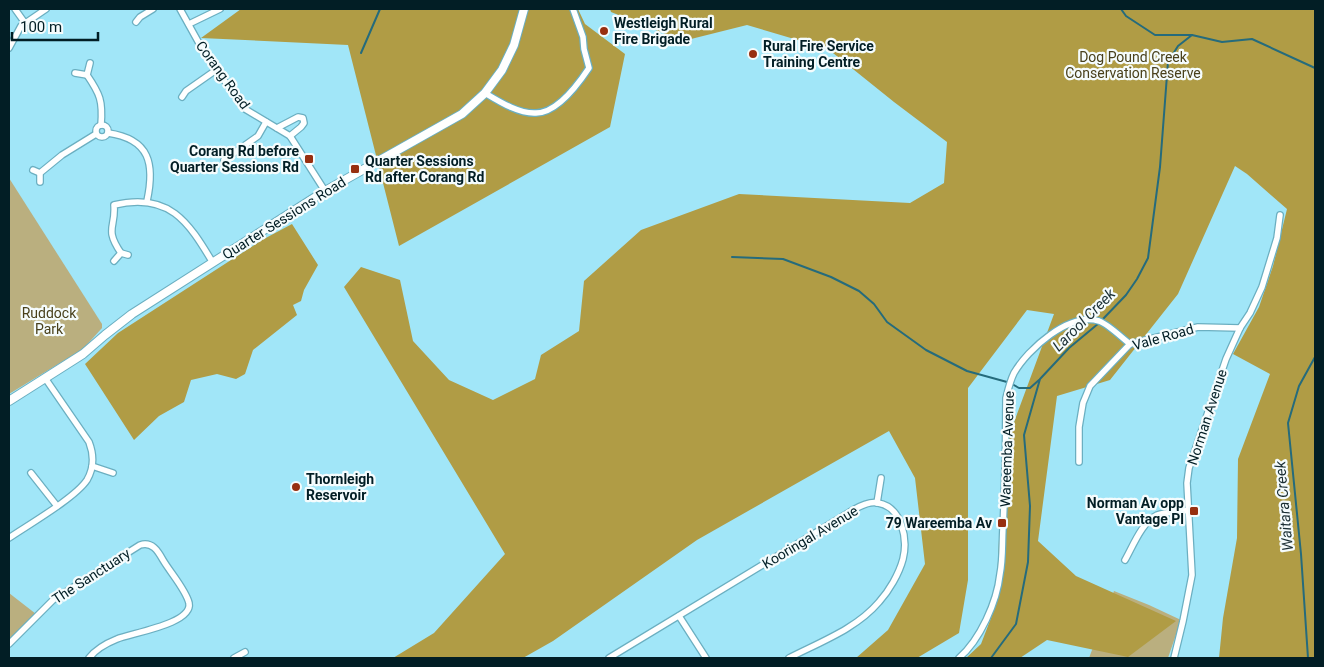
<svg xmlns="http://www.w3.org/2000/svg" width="1324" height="667" viewBox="0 0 1324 667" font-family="Roboto,sans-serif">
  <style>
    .green { fill: #baaf7f }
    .forest { fill: #b09c45 }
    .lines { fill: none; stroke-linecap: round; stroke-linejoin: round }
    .stream { stroke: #256b7c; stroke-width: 2 }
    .street-casing { stroke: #6bafc1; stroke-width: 8 }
    .secondary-casing { stroke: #6bafc1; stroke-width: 10 }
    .street { stroke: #fff; stroke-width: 5.5 }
    .secondary { stroke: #fff; stroke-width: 8 }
    .poi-dot { fill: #972f10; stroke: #f5fcfd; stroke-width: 2 }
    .labels { text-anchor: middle; stroke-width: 4.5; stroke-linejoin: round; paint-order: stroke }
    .poi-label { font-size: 14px; font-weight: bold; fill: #021e25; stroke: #f5fcfd; text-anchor: start }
    .park-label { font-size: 14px; fill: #49401b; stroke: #f5fcfd }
    .street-label { font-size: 14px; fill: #021e25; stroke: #f5fcfd }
    .water-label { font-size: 15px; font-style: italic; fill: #1b2f34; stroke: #f5fcfd }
  </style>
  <rect width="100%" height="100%" fill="#a1e6f8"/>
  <!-- green -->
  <g class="green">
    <polygon points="9,178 102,324 102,328 83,349 9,394"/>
    <polygon points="1114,591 1149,605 1181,620 1168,658 1089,658"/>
    <polygon points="9,593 36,614 9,642"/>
  </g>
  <!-- forest -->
  <g class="forest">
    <polygon points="241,9 578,9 585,24 625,54 610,127 399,246 348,45 201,38"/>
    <polygon points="610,9 1315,9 1315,658 1219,658 1223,618 1237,538 1238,459 1270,374 1233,354 1259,307 1273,266 1287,209 1247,174 1235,166 1178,294 1110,380 1057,396 1038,541 1076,576 1176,621 1128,657 1047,640 1020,658 966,658 981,644 996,605 1003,452 1054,314 1027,310 968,388 968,580 959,633 917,658 856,658 888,630 925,564 915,478 889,431 697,540 553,641 523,658 393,658 434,633 505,554 344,287 361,267 400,280 413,341 449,380 493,400 535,379 541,355 579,331 584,281 641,230 739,194 910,203 944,183 947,142 894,102 828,49 747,25 683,41 611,12"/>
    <polygon points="292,224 318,265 304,290 301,301 293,305 297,315 253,350 245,374 236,379 217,374 191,380 184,402 159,416 134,440 85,364 118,333 262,240"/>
  </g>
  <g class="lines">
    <!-- stream -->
    <g class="stream">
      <polyline points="1121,9 1126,16 1155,35 1192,35"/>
      <polyline points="361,53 380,9"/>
      <polyline points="732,257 783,259 831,277 859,291 874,304 887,322 926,350 967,371 1007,382"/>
      <polyline points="1102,320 1126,295 1137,279 1148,258 1160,167 1168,62 1178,46 1192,35 1222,42 1252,39 1315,68"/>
      <polyline points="1012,384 1019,388 1030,388 1039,380"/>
      <polyline points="991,658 1016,624 1028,562 1030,506 1024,435 1040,379 1069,348 1099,323"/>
      <polyline points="1308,658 1301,554 1288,423 1299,386 1315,357"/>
    </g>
    <defs>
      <g id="street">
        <polyline points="15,9 25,23"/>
        <polyline points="180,9 205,54 245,109 290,136 325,191"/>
        <polyline points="136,22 140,17 153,9"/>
        <polyline points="189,24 220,9"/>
        <polyline points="9,48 21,26 46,9"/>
        <path d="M90 63 87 75C100 94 103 101 101 125"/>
        <polyline points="75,73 87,75"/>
        <path d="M485 93C500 102 519 114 536 113 557 113 579 83 589 68L584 49 583 37 573 9"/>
        <polyline points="182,97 186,91 216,70"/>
        <circle cx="102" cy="131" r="6"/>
        <polyline points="277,128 298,117 303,118 304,123 301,127 290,136"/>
        <path d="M108 133C150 139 155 164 147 201"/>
        <polyline points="224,160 258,136 266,122"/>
        <polyline points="33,170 40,173"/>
        <polyline points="40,182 40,173 62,155 96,134"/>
        <path d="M128 255 121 253C104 228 116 228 114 205 169 192 188 221 213 263"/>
        <polyline points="114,261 121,253"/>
        <polyline points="1079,462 1079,427 1083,403 1090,386 1130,344 1198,327 1240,328"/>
        <polyline points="92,466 113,473"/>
        <polyline points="31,473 57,506"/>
        <polyline points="877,503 881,478"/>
        <path d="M9 538C28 525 75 498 87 480 94 468 94 455 89 442L45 378"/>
        <path d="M1125 560C1133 546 1142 522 1157 515 1166 512 1179 512 1189 510"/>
        <polyline points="679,616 706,658"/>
        <path d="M9 644 53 600 140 545C152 541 158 551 163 560 170 572 186 590 189 603 193 624 131 633 117 639 107 643 96 649 89 658"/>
        <polyline points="234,658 245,652"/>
        <path d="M609 658 853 510C860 506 870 501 878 503 902 507 908 539 903 559 899 574 889 591 879 602 856 629 820 642 789 658"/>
        <path d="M959 658C980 640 997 602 1000 574 1003 559 1002 543 1003 528 1005 485 1006 442 1006 398 1008 390 1010 381 1014 373 1028 349 1069 312 1099 321 1108 324 1122 338 1130 344"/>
        <polyline points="1174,658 1183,621 1192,575 1187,483 1189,468 1226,359 1240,328 1250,313 1262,287 1277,238 1280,215"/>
      </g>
      <polyline id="secondary" points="9,401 83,354 105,335 132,314 325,191 462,114 485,93 502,70 514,45 524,9"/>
    </defs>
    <!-- street casing -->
    <use href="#street" class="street-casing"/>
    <!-- secondary casing -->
    <use href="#secondary" class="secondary-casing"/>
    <!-- street -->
    <use href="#street" class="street"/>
    <!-- secondary -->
    <use href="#secondary" class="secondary"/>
  </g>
  <!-- markers -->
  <g class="poi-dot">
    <circle cx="604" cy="31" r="5"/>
    <circle cx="753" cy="54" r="5"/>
    <rect x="304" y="154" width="10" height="10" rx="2.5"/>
    <rect x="350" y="164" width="10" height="10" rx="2.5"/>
    <circle cx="296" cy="487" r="5"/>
    <rect x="1189" y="506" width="10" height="10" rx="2.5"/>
    <rect x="997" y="518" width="10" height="10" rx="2.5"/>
  </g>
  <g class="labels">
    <!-- poi labels -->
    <g class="poi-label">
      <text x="614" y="28">Westleigh Rural<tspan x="614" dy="16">Fire Brigade</tspan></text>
      <text x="763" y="51">Rural Fire Service<tspan x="763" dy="16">Training Centre</tspan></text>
      <text x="299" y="156" text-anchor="end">Corang Rd before<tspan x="299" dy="16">Quarter Sessions Rd</tspan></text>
      <text x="365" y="166">Quarter Sessions<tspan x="365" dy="16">Rd after Corang Rd</tspan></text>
      <text x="306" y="484">Thornleigh<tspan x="306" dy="16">Reservoir</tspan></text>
      <text x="1184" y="508" text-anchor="end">Norman Av opp<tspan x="1184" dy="16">Vantage Pl</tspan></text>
      <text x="992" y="528" text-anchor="end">79 Wareemba Av</text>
    </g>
    <!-- park labels -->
    <g class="park-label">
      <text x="1133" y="62">Dog Pound Creek<tspan x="1133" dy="16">Conservation Reserve</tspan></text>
      <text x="49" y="318">Ruddock<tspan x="49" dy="16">Park</tspan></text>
    </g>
    <!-- street labels -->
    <g class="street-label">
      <text transform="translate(223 75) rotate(54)" y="5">Corang Road</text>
      <text transform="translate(284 218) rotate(-32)" y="5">Quarter Sessions Road</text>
      <text transform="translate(1163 337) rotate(-16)" y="5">Vale Road</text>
      <text transform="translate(1207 417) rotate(-72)" y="5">Norman Avenue</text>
      <text transform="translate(1007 449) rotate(-88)" y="5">Wareemba Avenue</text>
      <text transform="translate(810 537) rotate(-31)" y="5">Kooringal Avenue</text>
      <text transform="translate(91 576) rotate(-33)" y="5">The Sanctuary</text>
    </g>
    <!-- water labels -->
    <g class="water-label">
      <text transform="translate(1084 320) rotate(-45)" y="5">Larool Creek</text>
      <text transform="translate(1284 506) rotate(-95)" y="5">Waitara Creek</text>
    </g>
  </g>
  <!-- border -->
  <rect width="1324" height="667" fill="none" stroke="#021e25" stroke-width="20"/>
  <!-- scale -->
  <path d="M12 32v8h86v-8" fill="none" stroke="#021e25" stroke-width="2.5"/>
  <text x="20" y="32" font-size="15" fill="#021e25" stroke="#f5fcfd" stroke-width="4" paint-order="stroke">100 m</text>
</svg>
